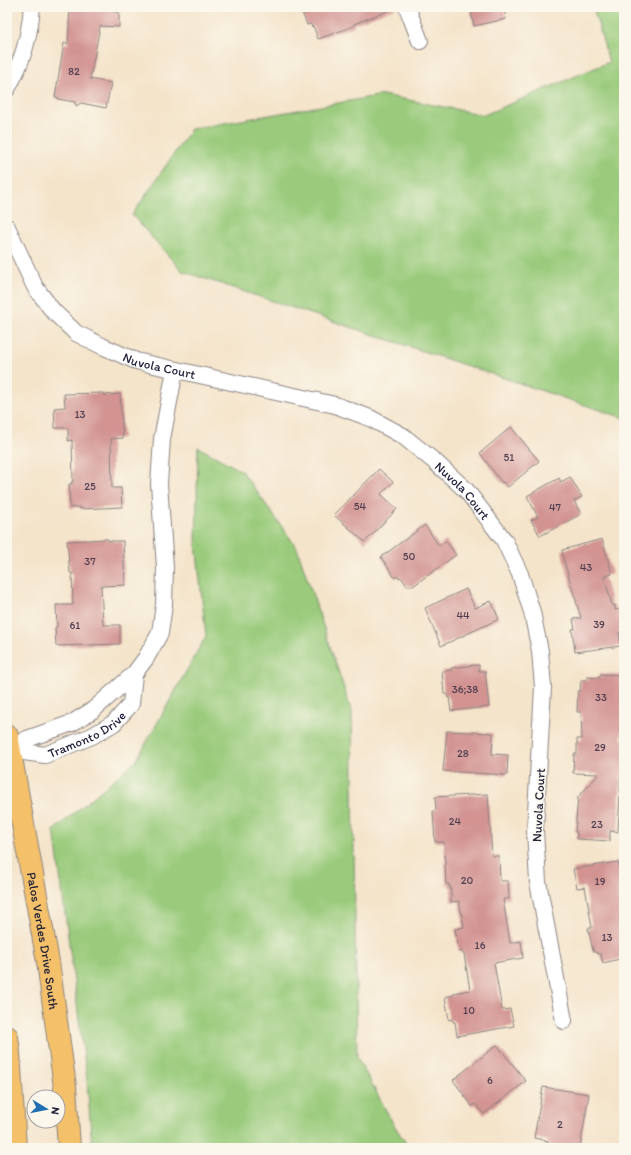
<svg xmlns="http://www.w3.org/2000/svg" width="631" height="1155" viewBox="0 0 631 1155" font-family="Itim,sans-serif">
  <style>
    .green { fill: #9acb7b; stroke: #5e765b }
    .building { fill: #d29391 }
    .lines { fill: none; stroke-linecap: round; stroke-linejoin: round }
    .minor-casing { stroke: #8b8382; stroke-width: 18 }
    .primary-casing { stroke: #8b8382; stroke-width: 24 }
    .minor { stroke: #fff; stroke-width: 16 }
    .primary { stroke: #f4c16a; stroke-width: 22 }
    .labels { text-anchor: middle; stroke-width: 3; stroke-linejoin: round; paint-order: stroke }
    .number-label { font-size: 11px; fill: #4e3e50 }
    .street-label { font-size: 13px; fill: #22223b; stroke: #fbf7ec }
  </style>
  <rect width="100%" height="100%" fill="#fbf7ec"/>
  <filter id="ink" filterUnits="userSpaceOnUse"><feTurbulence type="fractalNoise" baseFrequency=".025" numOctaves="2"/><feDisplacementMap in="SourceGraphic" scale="8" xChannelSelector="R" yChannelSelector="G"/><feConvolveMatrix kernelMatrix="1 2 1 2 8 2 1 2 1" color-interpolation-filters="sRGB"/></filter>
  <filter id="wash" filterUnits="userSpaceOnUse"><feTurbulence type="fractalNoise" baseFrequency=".012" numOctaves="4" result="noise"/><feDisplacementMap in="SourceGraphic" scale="16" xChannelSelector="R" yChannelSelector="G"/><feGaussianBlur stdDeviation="0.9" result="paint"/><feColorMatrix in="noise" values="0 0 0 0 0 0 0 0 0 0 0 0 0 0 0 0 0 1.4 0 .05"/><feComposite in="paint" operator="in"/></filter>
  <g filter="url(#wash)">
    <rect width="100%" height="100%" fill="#f4e4ca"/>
    <!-- green -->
    <g class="green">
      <polygon points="593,7 624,7 624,418 182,271 132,215 191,129 383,95 484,115 609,62"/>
      <polygon points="198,447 242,471 297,548 352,712 357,1057 394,1125 409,1148 92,1148 87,1080 54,830 136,761 206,636 196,544"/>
    </g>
    <g id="blocks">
      <!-- building -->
      <g class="building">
        <polygon points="70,7 113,7 113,12 119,12 119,27 100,26 90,79 111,83 106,108 81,103 76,106 75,102 58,99 59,98 55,97 64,43 68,44"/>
        <polygon points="300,7 395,7 395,8 354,24 354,26 318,39 313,26 312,27 311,24 307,25"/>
        <polygon points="470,7 504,7 506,19 474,26"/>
        <polygon points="104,393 104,395 120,394 123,438 111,439 112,488 121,488 122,507 80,509 80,507 70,508 69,484 72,484 72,481 73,481 72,440 68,441 68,428 55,428 54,408 65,407 64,394"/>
        <polygon points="511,427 539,461 508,487 503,482 502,483 480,453"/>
        <polygon points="379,469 393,482 381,494 397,509 365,542 334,515"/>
        <polygon points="570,477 582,497 574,501 581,514 540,536 531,520 538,517 527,496 559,478 561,482"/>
        <polygon points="425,525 439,546 446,541 456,555 413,586 407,586 401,577 399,578 398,576 395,578 381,557"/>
        <polygon points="108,539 108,541 123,541 125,585 101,586 103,625 120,625 120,644 56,646 55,628 57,627 56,605 73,605 72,573 70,573 67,541"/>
        <polygon points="602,539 612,574 604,576 612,605 615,605 615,610 624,608 624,632 619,632 621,646 575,652 572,629 575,629 573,619 581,618 564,561 562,550"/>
        <polygon points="466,589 475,608 491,601 499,619 441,646 425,608"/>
        <polygon points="476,665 479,665 479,671 485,671 489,707 451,711 449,697 448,698 447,694 444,694 442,671 452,670 451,668"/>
        <polygon points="600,674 624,675 624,703 621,739 624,739 624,774 621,774 618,832 610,831 610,841 577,839 577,832 575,832 578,797 599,774 573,773 574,754 577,754 577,739 582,739 581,712 577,712 578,691 580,691 581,680 587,680 587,677 600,678"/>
        <polygon points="447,731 493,733 492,754 508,755 507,775 443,771"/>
        <polygon points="488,794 492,856 499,856 500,881 508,881 509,899 503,899 510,943 521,941 523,958 494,963 502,1010 510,1009 514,1026 457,1036 455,1022 453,1022 452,1019 449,1020 445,997 454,995 454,993 470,990 464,954 463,954 462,951 459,952 455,929 464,927 459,901 451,902 451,887 449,887 449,884 446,884 444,842 435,842 433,811 436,810 435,797"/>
        <polygon points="618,862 621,874 624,874 624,958 603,963 601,955 593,951 588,928 592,928 585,887 577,888 573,869"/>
        <polygon points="497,1045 526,1081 484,1114 475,1104 472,1106 453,1080"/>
        <polygon points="543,1087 589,1094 580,1148 568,1148 547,1145 548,1141 534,1138"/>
      </g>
    </g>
  </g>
  <g filter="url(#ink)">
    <use href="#blocks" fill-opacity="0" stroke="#8b8382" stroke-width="1"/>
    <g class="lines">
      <defs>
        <g id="minor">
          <polyline points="407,7 420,41"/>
          <path d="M7 89C23 61 29 39 32 7"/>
          <path id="s1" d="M7 227 35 287 53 311 76 333 102 346 136 361 335 405 370 418 403 436 434 461 466 490 504 540 520 574 532 612 540 651 543 687 535 830 538 882 564 1021"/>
          <polyline points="10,750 27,739 72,723 93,710 134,674 146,658 160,633 164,605 165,567 159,484 162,439 175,370"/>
          <path id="s2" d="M10 750 45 755 92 736 114 723 131 704 134 674"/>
        </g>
        <g id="primary">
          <path id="s3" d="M7 736 48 962 65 1087 69 1148"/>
          <polyline points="7,1037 9,1053 15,1148"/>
        </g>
      </defs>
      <!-- minor casing -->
      <use href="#minor" class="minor-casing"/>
      <!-- primary casing -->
      <use href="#primary" class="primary-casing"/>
      <!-- minor -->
      <use href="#minor" class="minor"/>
      <!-- primary -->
      <use href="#primary" class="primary"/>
    </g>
  </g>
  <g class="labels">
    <!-- number labels -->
    <g class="number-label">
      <text x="74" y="75">82</text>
      <text x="80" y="418">13</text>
      <text x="509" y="461">51</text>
      <text x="90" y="490">25</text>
      <text x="360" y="510">54</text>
      <text x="555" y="511">47</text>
      <text x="409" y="560">50</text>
      <text x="90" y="565">37</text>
      <text x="586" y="571">43</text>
      <text x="463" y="619">44</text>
      <text x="599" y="628">39</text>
      <text x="75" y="629">61</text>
      <text x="465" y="693">36;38</text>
      <text x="601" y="701">33</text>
      <text x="600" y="751">29</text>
      <text x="463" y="757">28</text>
      <text x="455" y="825">24</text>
      <text x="597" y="828">23</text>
      <text x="467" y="884">20</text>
      <text x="600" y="885">19</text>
      <text x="607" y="941">13</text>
      <text x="480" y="949">16</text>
      <text x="469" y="1014">10</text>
      <text x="490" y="1084">6</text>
      <text x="560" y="1128">2</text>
    </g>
    <!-- street labels -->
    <g class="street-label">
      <text dy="5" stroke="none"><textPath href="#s1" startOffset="218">Nuvola Court</textPath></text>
      <text dy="5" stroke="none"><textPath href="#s1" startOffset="554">Nuvola Court</textPath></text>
      <text dy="5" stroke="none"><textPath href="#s2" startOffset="82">Tramonto Drive</textPath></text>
      <text transform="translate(538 805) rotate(-87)" y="5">Nuvola Court</text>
      <text dy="5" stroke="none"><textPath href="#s3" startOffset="208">Palos Verdes Drive South</textPath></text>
    </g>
  </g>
  <!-- margin -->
  <rect width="631" height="1155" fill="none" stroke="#fbf7ec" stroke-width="24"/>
  <!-- north arrow -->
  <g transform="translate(46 1109) rotate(100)"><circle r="19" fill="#fbf7ec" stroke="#a4a2a5"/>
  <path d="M0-3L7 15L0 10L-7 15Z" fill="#1f6fb2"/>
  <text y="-6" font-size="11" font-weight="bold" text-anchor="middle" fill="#22223b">N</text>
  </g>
</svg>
